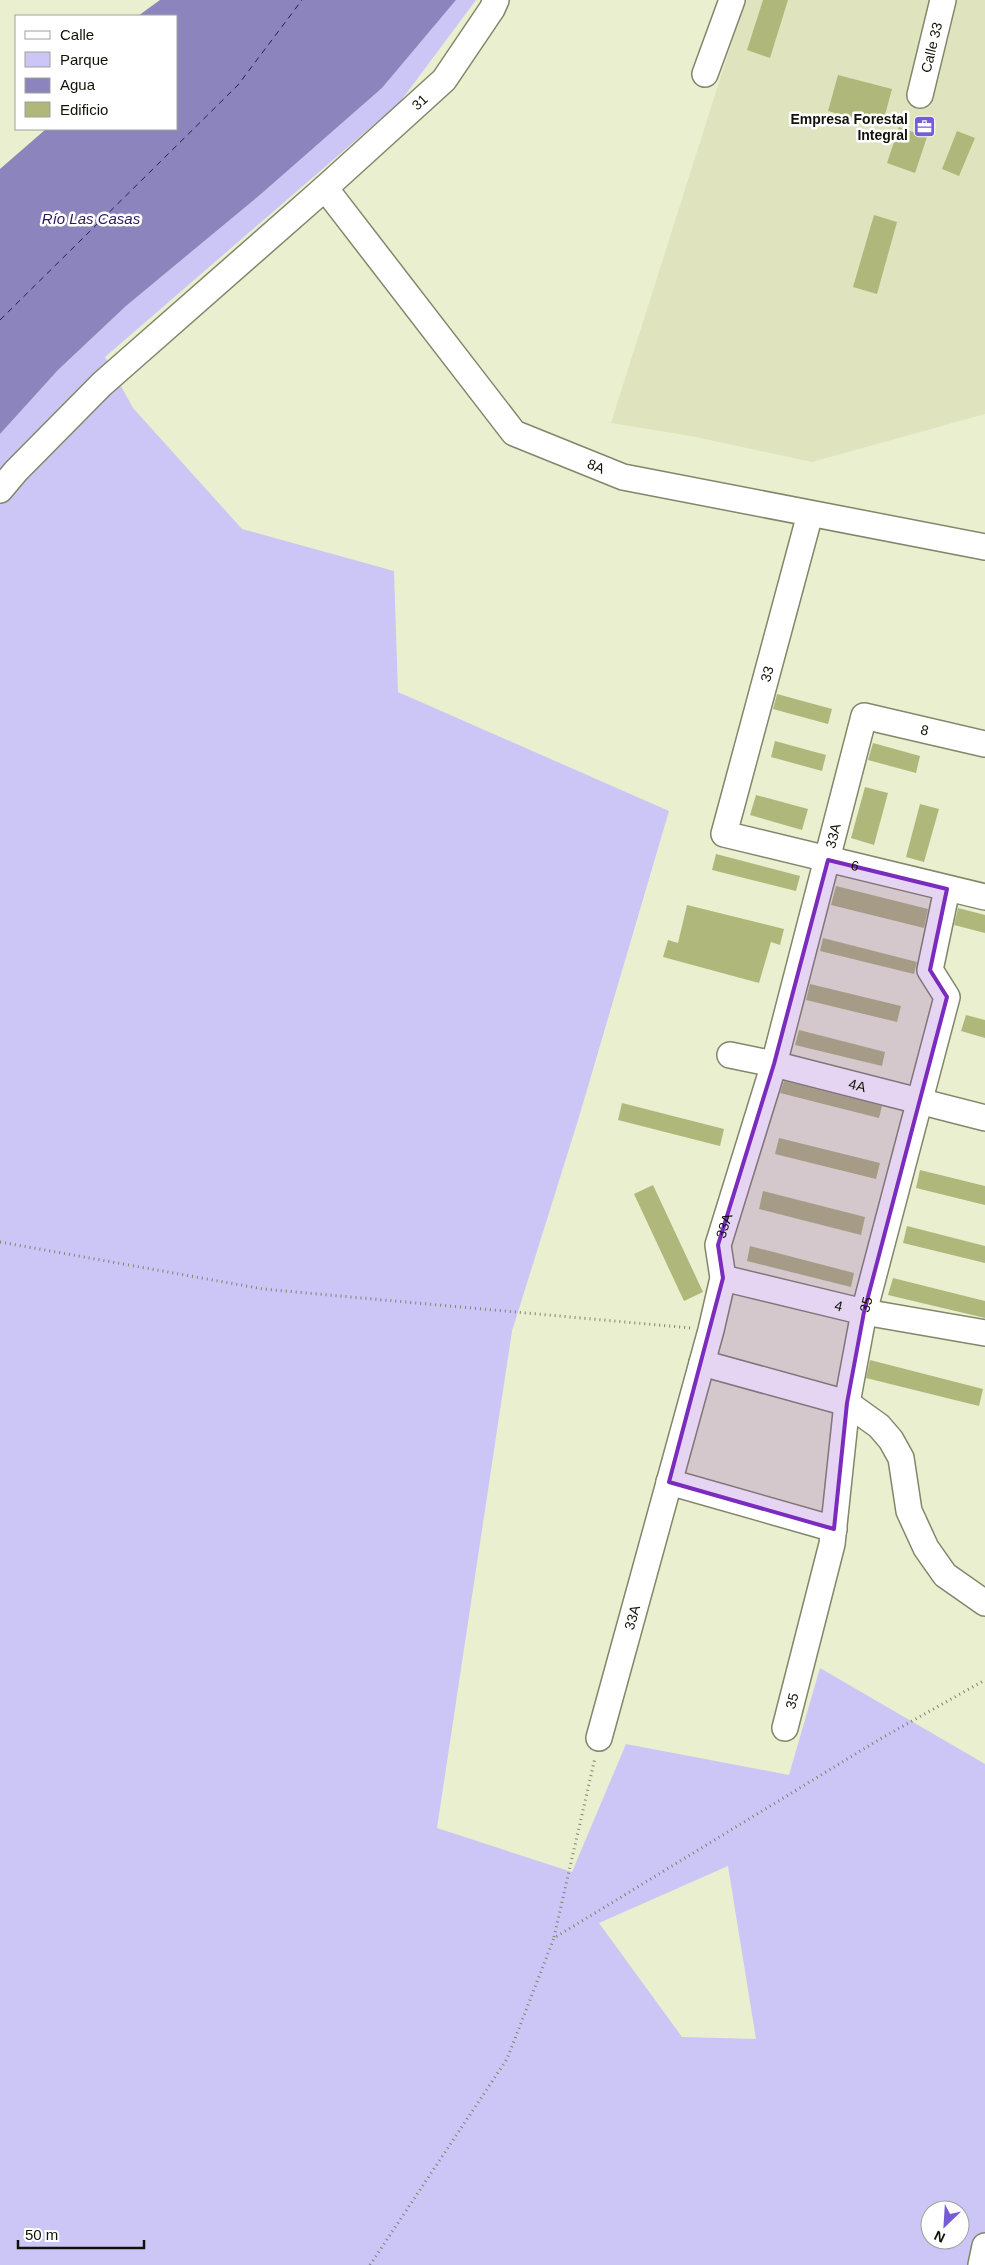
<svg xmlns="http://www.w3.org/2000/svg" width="985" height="2265" viewBox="0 0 985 2265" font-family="Helvetica,sans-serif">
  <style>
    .built { fill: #dfe4be }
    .green { fill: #cbc6f5; fill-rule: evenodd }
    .water { fill: #8c84bc }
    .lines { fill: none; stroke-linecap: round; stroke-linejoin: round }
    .ferry { stroke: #2c195b; stroke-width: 1; stroke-dasharray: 6 5; stroke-linecap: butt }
    .building { fill: #b0b77a }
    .minor-casing { stroke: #82866a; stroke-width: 28 }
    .path { stroke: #80846e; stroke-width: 3; stroke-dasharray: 1 4; stroke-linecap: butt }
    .minor { stroke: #fff; stroke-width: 25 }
    .marked { fill: #7b2cbf; fill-opacity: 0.2; stroke: #7b2cbf; stroke-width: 4; stroke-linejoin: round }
    .labels { text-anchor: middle; stroke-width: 5; stroke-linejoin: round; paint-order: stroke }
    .street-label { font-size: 14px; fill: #111308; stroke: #fff }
    .poi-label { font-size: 14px; font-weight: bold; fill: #111308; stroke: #fff; text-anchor: end }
    .water-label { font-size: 15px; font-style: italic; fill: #2c195b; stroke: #fff }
  </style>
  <rect width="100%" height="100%" fill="#eaefd0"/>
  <!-- built -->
  <polygon class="built" points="745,0 985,0 985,414 812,462 691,436 611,423"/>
  <!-- green -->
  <path class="green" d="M456 0H476L400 102 105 357 133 408 242 529 394 571 398 692 669 811 579 1117 512 1331 437 1828 572 1872 626 1744 789 1775 820 1668 985 1764V2265H0V434L58 370 126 306 261 194 382 88ZM728 1866 756 2039 682 2037 599 1923ZM930 2210H960V2240H930Z"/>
  <!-- water -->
  <polygon class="water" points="160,0 456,0 382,88 261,194 126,306 58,370 0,434 0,169 46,129 176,129 176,16 138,16"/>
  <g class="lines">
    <!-- ferry -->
    <polyline class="ferry" points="0,320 238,85 302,0"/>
  </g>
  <!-- building -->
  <g class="building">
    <polygon points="763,0 788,0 770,58 747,50"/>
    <polygon points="838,75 892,89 882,126 828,111"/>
    <polygon points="899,127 927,137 915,173 887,163"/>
    <polygon points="957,131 975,138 959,176 942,169"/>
    <polygon points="874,215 897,222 877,294 853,287"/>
    <polygon points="777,694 832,709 828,724 773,709"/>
    <polygon points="775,741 826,755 822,771 771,757"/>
    <polygon points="873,743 920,756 916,773 868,760"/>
    <polygon points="865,787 888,793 874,845 851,838"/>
    <polygon points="756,795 808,809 802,830 750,815"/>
    <polygon points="920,804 939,809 924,862 906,857"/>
    <polygon points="716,854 800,876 796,891 712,870"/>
    <polygon points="836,886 928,909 924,928 831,905"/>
    <polygon points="687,905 784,929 780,945 771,942 759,983 663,957 668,940 678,943"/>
    <polygon points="958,908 985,915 985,933 954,925"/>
    <polygon points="823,938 917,962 914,974 820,951"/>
    <polygon points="810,984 901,1006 897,1022 806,1000"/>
    <polygon points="966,1015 985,1020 985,1038 961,1031"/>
    <polygon points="799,1030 885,1052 882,1066 795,1045"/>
    <polygon points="784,1081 882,1106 879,1118 780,1093"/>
    <polygon points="622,1103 724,1129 720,1146 618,1120"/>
    <polygon points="779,1138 880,1163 876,1179 775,1154"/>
    <polygon points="920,1170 985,1186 985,1205 916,1188"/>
    <polygon points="653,1185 703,1292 684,1301 634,1194"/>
    <polygon points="763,1191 865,1217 861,1235 759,1209"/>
    <polygon points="907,1226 985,1246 985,1263 903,1243"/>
    <polygon points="750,1246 854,1273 851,1287 747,1261"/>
    <polygon points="893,1278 985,1301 985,1318 888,1295"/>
    <polygon points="870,1360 983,1389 979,1406 866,1378"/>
  </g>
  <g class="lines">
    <defs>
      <g id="minor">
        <polyline points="705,74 732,0"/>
        <path id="s1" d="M920 95 943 0"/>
        <path id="s2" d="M325 188 514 433 623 477 985 547"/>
        <path id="s3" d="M0 490 16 471 102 384 325 188 444 80 492 9 496 0"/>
        <path id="s4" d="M810 514 724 834 985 897"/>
        <path id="s5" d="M730 1055 774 1064 985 1118"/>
        <path id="s6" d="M723 1278 864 1312 985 1333"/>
        <polyline points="702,1363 847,1403 879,1426 891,1440 901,1458 909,1511 926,1548 945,1575 985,1603"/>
        <polyline points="669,1482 834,1529"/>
        <path id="s7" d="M785 1728 832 1544 847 1403 864 1312 947 997 930 970 947 889"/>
        <path id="s8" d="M599 1738 711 1330 723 1278 718 1245 774 1064 864 716 985 744"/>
        <polyline points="981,2265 985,2246"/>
      </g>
    </defs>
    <!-- minor casing -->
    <use href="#minor" class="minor-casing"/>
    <!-- path -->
    <g class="path">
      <polyline points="0,1242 263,1289 691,1328"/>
      <polyline points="554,1937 595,1758"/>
      <polyline points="370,2265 507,2059 554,1938 880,1739 985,1680"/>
    </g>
    <!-- minor -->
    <use href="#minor" class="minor"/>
  </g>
  <!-- marked area -->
  <path class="marked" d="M828 860 947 889 930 970 947 997 864 1312 847 1403 834 1529 669 1482 723 1278 718 1245 774 1064Z"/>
  <!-- icons -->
  <defs>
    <symbol id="office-square" viewBox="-11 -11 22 22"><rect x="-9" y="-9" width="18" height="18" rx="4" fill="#785cd6" stroke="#fff"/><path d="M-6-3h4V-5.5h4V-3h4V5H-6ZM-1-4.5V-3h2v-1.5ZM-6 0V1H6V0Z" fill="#fff"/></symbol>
  </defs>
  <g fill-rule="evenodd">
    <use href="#office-square" x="912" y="114" width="25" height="25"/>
  </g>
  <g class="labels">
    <!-- street labels -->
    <g class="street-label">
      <text dy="5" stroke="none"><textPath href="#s1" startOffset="49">Calle 33</textPath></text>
      <text dy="5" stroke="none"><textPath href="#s3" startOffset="572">31</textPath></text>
      <text dy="5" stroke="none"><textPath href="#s2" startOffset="398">8A</textPath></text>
      <text transform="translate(767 674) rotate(-75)" y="5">33</text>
      <text dy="5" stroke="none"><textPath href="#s8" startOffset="1121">8</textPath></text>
      <text dy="5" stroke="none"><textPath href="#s8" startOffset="935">33A</textPath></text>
      <text dy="5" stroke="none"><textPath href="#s4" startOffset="466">6</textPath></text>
      <text dy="5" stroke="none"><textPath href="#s5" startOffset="131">4A</textPath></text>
      <text dy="5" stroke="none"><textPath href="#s8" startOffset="530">33A</textPath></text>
      <text dy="5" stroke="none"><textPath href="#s7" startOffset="432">35</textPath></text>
      <text dy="5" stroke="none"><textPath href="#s6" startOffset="119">4</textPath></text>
      <text dy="5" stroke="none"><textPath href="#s8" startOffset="125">33A</textPath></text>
      <text dy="5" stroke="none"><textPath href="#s7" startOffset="28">35</textPath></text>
    </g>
    <!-- poi labels -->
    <g class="poi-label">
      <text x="908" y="124">Empresa Forestal<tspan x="908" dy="16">Integral</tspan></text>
    </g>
    <!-- water labels -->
    <g class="water-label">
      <text x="91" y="224">Río Las Casas</text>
    </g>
  </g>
  <!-- legend -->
  <rect x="15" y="15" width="162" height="115" fill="#ffffff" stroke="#a0a19c"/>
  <rect x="25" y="31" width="25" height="8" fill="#ffffff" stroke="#a0a19c"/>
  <text x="60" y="40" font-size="15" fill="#111308">Calle</text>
  <rect x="25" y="52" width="25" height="15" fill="#cbc6f5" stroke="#a0a19c"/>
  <text x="60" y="65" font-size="15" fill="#111308">Parque</text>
  <rect x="25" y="78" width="25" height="15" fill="#8c84bc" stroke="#a0a19c"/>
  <text x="60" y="90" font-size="15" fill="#111308">Agua</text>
  <rect x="25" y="102" width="25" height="15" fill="#b0b77a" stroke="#a0a19c"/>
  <text x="60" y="115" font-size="15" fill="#111308">Edificio</text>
  <!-- north arrow -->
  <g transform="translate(945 2225) rotate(205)"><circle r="24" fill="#ffffff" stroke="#a0a19c"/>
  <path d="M0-4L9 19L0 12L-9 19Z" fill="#785cd6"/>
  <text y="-8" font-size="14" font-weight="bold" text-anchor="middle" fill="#111308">N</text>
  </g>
  <!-- scale -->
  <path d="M18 2240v8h126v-8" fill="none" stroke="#111308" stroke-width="2.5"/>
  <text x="25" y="2240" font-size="15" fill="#111308" stroke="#ffffff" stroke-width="4" paint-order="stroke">50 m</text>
</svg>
